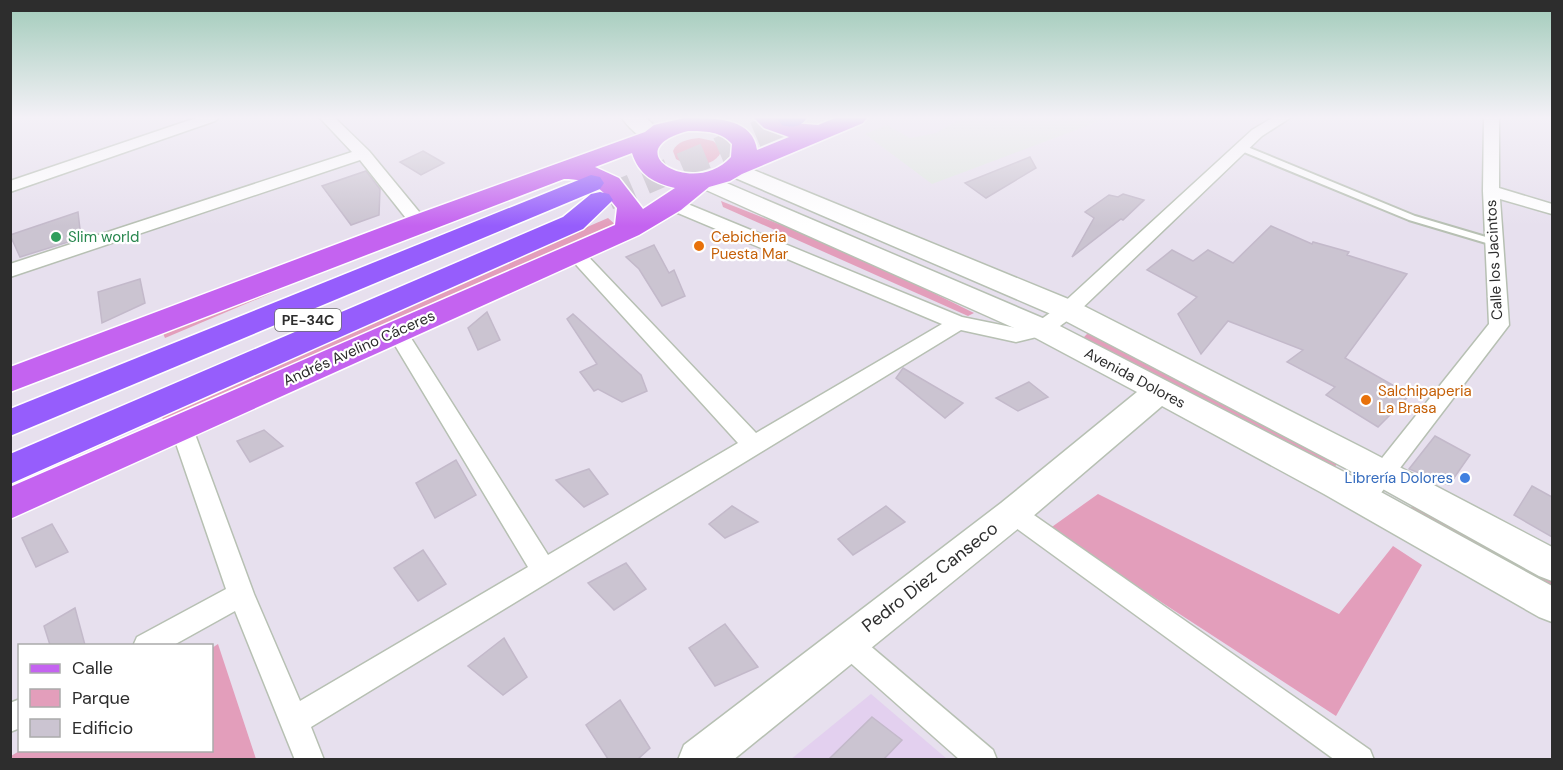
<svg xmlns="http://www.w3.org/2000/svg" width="1563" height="770" viewBox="0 0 1563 770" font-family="'DM Sans',sans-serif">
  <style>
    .industrial { fill: #e0e7e1 }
    .education { fill: #e3d0ef }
    .green { fill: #e39ebb }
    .building { fill: #cbc4d1; stroke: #c3b9ca; stroke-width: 1.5 }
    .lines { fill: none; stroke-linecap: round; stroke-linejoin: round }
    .highway-tunnel { stroke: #c2bcc7; stroke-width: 26; stroke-dasharray: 26 14; stroke-linecap: butt }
    .lane-casing { stroke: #b7c0b3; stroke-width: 4 }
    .street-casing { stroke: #b7c0b3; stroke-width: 3 }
    .secondary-casing { stroke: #b7c0b3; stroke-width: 3 }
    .primary-casing { stroke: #fff; stroke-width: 3 }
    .highway-casing { stroke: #fff; stroke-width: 3 }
    .lane { fill: #fff; fill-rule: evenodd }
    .street { fill: #fff; fill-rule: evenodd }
    .secondary { fill: #fff; fill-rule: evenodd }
    .primary { fill: #c463f0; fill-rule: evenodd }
    .highway { fill: #965dfc; fill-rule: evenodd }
    .leisure-dot { fill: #2e9e5b; stroke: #fff; stroke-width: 2 }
    .food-dot { fill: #e8710a; stroke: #fff; stroke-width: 2 }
    .shop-dot { fill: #3f7fe0; stroke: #fff; stroke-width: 2 }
    .labels { text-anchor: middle; stroke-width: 4.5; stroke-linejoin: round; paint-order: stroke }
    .shield { fill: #fff; stroke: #6c6c6c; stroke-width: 1.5 }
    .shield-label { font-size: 14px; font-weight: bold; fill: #2d2d2d }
    .leisure-label { font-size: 15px; fill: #27864d; stroke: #fff; text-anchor: start }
    .food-label { font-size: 15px; fill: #c56008; stroke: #fff; text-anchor: start }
    .street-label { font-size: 15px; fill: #2d2d2d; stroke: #fff }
    .shop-label { font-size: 15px; fill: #366cbe; stroke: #fff; text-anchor: end }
    .near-street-label { font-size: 18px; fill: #2d2d2d; stroke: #fff }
  </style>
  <rect width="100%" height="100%" fill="#e7e0ee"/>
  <!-- industrial -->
  <polygon class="industrial" points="962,118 1108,118 932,184 865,134 887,125 910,138 936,133"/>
  <!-- education -->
  <polygon class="education" points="871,694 947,759 790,760"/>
  <!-- green -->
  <g class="green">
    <path d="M699 138 713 141 720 147 721 152C713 168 689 168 676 159L673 151C677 141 689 139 699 138Z"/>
    <polygon points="721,201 857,255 974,313 968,316 723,207"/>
    <polygon points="608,218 616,225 164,423 160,411"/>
    <polygon points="364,254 165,338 161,329"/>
    <polygon points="1089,332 1339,461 1332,471 1081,340"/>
    <polygon points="1098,494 1339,614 1393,546 1422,565 1336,716 1049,529"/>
    <polygon points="1414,503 1552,578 1552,593 1408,513"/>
    <polygon points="218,644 256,759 11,759 11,756 21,750 212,750 212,648"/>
  </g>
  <!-- building -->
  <g class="building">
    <polygon points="423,151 444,163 421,175 400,162"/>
    <polygon points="1030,157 1036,168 986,198 965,183"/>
    <polygon points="366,171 380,189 379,215 351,225 322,186"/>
    <polygon points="1123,194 1144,200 1123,220 1121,219 1072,257 1094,218 1085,212 1109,195 1118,197"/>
    <polygon points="78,212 81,238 20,257 10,235"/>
    <polygon points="1271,226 1312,244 1313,242 1349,252 1347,255 1407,274 1345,358 1410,395 1378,427 1326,395 1335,387 1287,362 1303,350 1228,321 1201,354 1178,314 1197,297 1147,270 1172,250 1193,261 1208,250 1233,263"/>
    <polygon points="654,245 669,273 674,270 685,296 662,306 639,269 626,257"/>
    <polygon points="140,279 145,303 102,323 98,292"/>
    <polygon points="487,312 500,340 478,350 468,328"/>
    <polygon points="573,314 641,375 647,391 622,402 598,389 594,391 580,372 597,364 567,319"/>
    <polygon points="903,368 963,403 945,418 896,378"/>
    <polygon points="1029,382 1048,397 1018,411 996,398"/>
    <polygon points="264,430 283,446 250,462 237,441"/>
    <polygon points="1435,436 1470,455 1449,485 1409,469"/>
    <polygon points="456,460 476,495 435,518 416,483"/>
    <polygon points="589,469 608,494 584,507 556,480"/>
    <polygon points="1532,486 1552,497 1552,537 1514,515"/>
    <polygon points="732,506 758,522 725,538 709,524"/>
    <polygon points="886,506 905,522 853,555 838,539"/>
    <polygon points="52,524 68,552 36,567 22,538"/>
    <polygon points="423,550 446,584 418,601 394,568"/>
    <polygon points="626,563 646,589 614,610 588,583"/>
    <polygon points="75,608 85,645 50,645 44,626"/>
    <polygon points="725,624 758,667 715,686 689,648"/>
    <polygon points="504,638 527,677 503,695 468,666"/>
    <polygon points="620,700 650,748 638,759 608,759 586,725"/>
    <polygon points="872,717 902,740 884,759 829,759"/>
  </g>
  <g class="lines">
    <!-- highway-tunnel -->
    <polyline class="highway-tunnel" points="608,197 790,120"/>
    <defs>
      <polygon id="lane" points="1239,146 1245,146 1415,216 1496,240 1497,242 1493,245 1409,220 1239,150"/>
      <g id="street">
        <polygon points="196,118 218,118 215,121 10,192 10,181"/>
        <polygon points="320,118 335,118 369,151 425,219 428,223 425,227 413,227 360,160 10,277 10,264 352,152"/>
        <polygon points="1272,118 1290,118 1262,136 1075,315 1049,334 1016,342 961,330 311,727 324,760 295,760 235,611 172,646 133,646 137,637 226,589 170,426 173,420 181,418 189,420 192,426 254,594 300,701 528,567 387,332 390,327 397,325 404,327 548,555 738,443 569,257 566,253 569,249 581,249 756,433 942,324 666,208 663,204 666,200 678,200 962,317 1016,328 1036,323 1061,305 1252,130"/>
        <polygon points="1484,118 1499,118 1499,188 1552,204 1552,214 1500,199 1509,325 1371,506 1363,509 1355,506 1351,499 1355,492 1489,324 1483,191"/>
        <polygon points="1013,503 1021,506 1370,750 1374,760 1335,760 1005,520 1001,513 1005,506"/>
        <polygon points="846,629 855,633 993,750 997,760 960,760 837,651 833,642 837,633"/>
        <polygon points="20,699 20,728 10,732 10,703"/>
      </g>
      <g id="secondary">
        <path d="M622 118H646L666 136 663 141C647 145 631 131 622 118Z"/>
        <polygon points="734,162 1078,303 1367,450 1552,547 1552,581 1539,576 1345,468 1058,317 726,174 722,169 726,164"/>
        <polygon points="703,173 1052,322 1348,474 1552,586 1552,622 1539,617 1324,494 1162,406 1025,523 733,760 678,760 684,745 1001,503 1137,392 1032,336 695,185 691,180 695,175"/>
      </g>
      <path id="primary" d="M684 118C709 118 753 116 757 150L789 137 764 128 754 118H781L793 123 818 125 835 118H867L863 123 742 174 730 181 709 187 681 210 639 235 10 519V487L615 225 617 208C601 187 590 179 564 179L10 392V367L409 217 645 132 654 125ZM688 131C705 131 721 131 732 144L731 157C693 199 614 150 688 131ZM632 153C639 175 654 183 675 188L643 209 619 178 595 167Z"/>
      <g id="highway">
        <path d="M780 118H807C801 127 792 128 782 125L778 120Z"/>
        <polygon points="591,175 600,177 604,183 600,189 10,436 10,409"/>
        <polygon points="600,192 609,194 613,200 583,229 10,484 10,454 563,217 591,194"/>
      </g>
    </defs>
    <!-- lane casing -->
    <use href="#lane" class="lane-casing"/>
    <!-- street casing -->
    <use href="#street" class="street-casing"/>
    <!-- secondary casing -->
    <use href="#secondary" class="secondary-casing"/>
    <!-- primary casing -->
    <use href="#primary" class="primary-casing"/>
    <!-- highway casing -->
    <use href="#highway" class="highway-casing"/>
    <!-- lane -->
    <use href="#lane" class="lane"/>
    <!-- street -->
    <use href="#street" class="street"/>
    <!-- secondary -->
    <use href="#secondary" class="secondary"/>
    <!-- primary -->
    <use href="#primary" class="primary"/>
    <!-- highway -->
    <use href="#highway" class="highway"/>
  </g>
  <!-- sky -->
  <linearGradient id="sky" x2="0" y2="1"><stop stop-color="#a1cbba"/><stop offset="0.52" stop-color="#f4f1f7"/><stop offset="1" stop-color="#f4f1f7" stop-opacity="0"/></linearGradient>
  <rect width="1563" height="226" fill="url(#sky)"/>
  <!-- markers -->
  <circle class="leisure-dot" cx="56" cy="237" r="6"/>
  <g class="food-dot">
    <circle cx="699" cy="246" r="6"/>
    <circle cx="1366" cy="400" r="6"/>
  </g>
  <circle class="shop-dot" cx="1465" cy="478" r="6"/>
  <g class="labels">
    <!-- shield labels -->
    <rect class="shield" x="275" y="309" width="66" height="22" rx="4.5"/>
    <g class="shield-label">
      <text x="308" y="325">PE-34C</text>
    </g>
    <!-- leisure labels -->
    <g class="leisure-label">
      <text x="68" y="242">Slim world</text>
    </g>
    <!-- food labels -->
    <g class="food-label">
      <text x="711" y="242">Cebicheria<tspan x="711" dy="17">Puesta Mar</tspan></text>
      <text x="1378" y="396">Salchipaperia<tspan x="1378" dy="17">La Brasa</tspan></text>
    </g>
    <!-- street labels -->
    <g class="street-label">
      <text transform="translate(1494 260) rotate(-93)" y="5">Calle los Jacintos</text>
      <text transform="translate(359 348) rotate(-24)" y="5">Andrés Avelino Cáceres</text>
      <text transform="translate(1135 378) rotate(28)" y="5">Avenida Dolores</text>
    </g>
    <!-- shop labels -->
    <g class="shop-label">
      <text x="1453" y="483">Librería Dolores</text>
    </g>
    <!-- near-street labels -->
    <g class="near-street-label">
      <text transform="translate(930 577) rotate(-38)" y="6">Pedro Diez Canseco</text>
    </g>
  </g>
  <!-- border -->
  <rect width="1563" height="770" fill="none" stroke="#2d2d2d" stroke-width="24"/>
  <!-- legend -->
  <rect x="18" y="644" width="195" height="108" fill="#ffffff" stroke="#ababab" stroke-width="1.5"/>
  <rect x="30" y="664" width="30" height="9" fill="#c463f0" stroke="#ababab" stroke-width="1.5"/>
  <text x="72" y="674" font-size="18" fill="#2d2d2d">Calle</text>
  <rect x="30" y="689" width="30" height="18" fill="#e39ebb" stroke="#ababab" stroke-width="1.5"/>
  <text x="72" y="704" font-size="18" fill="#2d2d2d">Parque</text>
  <rect x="30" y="719" width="30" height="18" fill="#cbc4d1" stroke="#ababab" stroke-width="1.5"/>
  <text x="72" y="734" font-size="18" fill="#2d2d2d">Edificio</text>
</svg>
